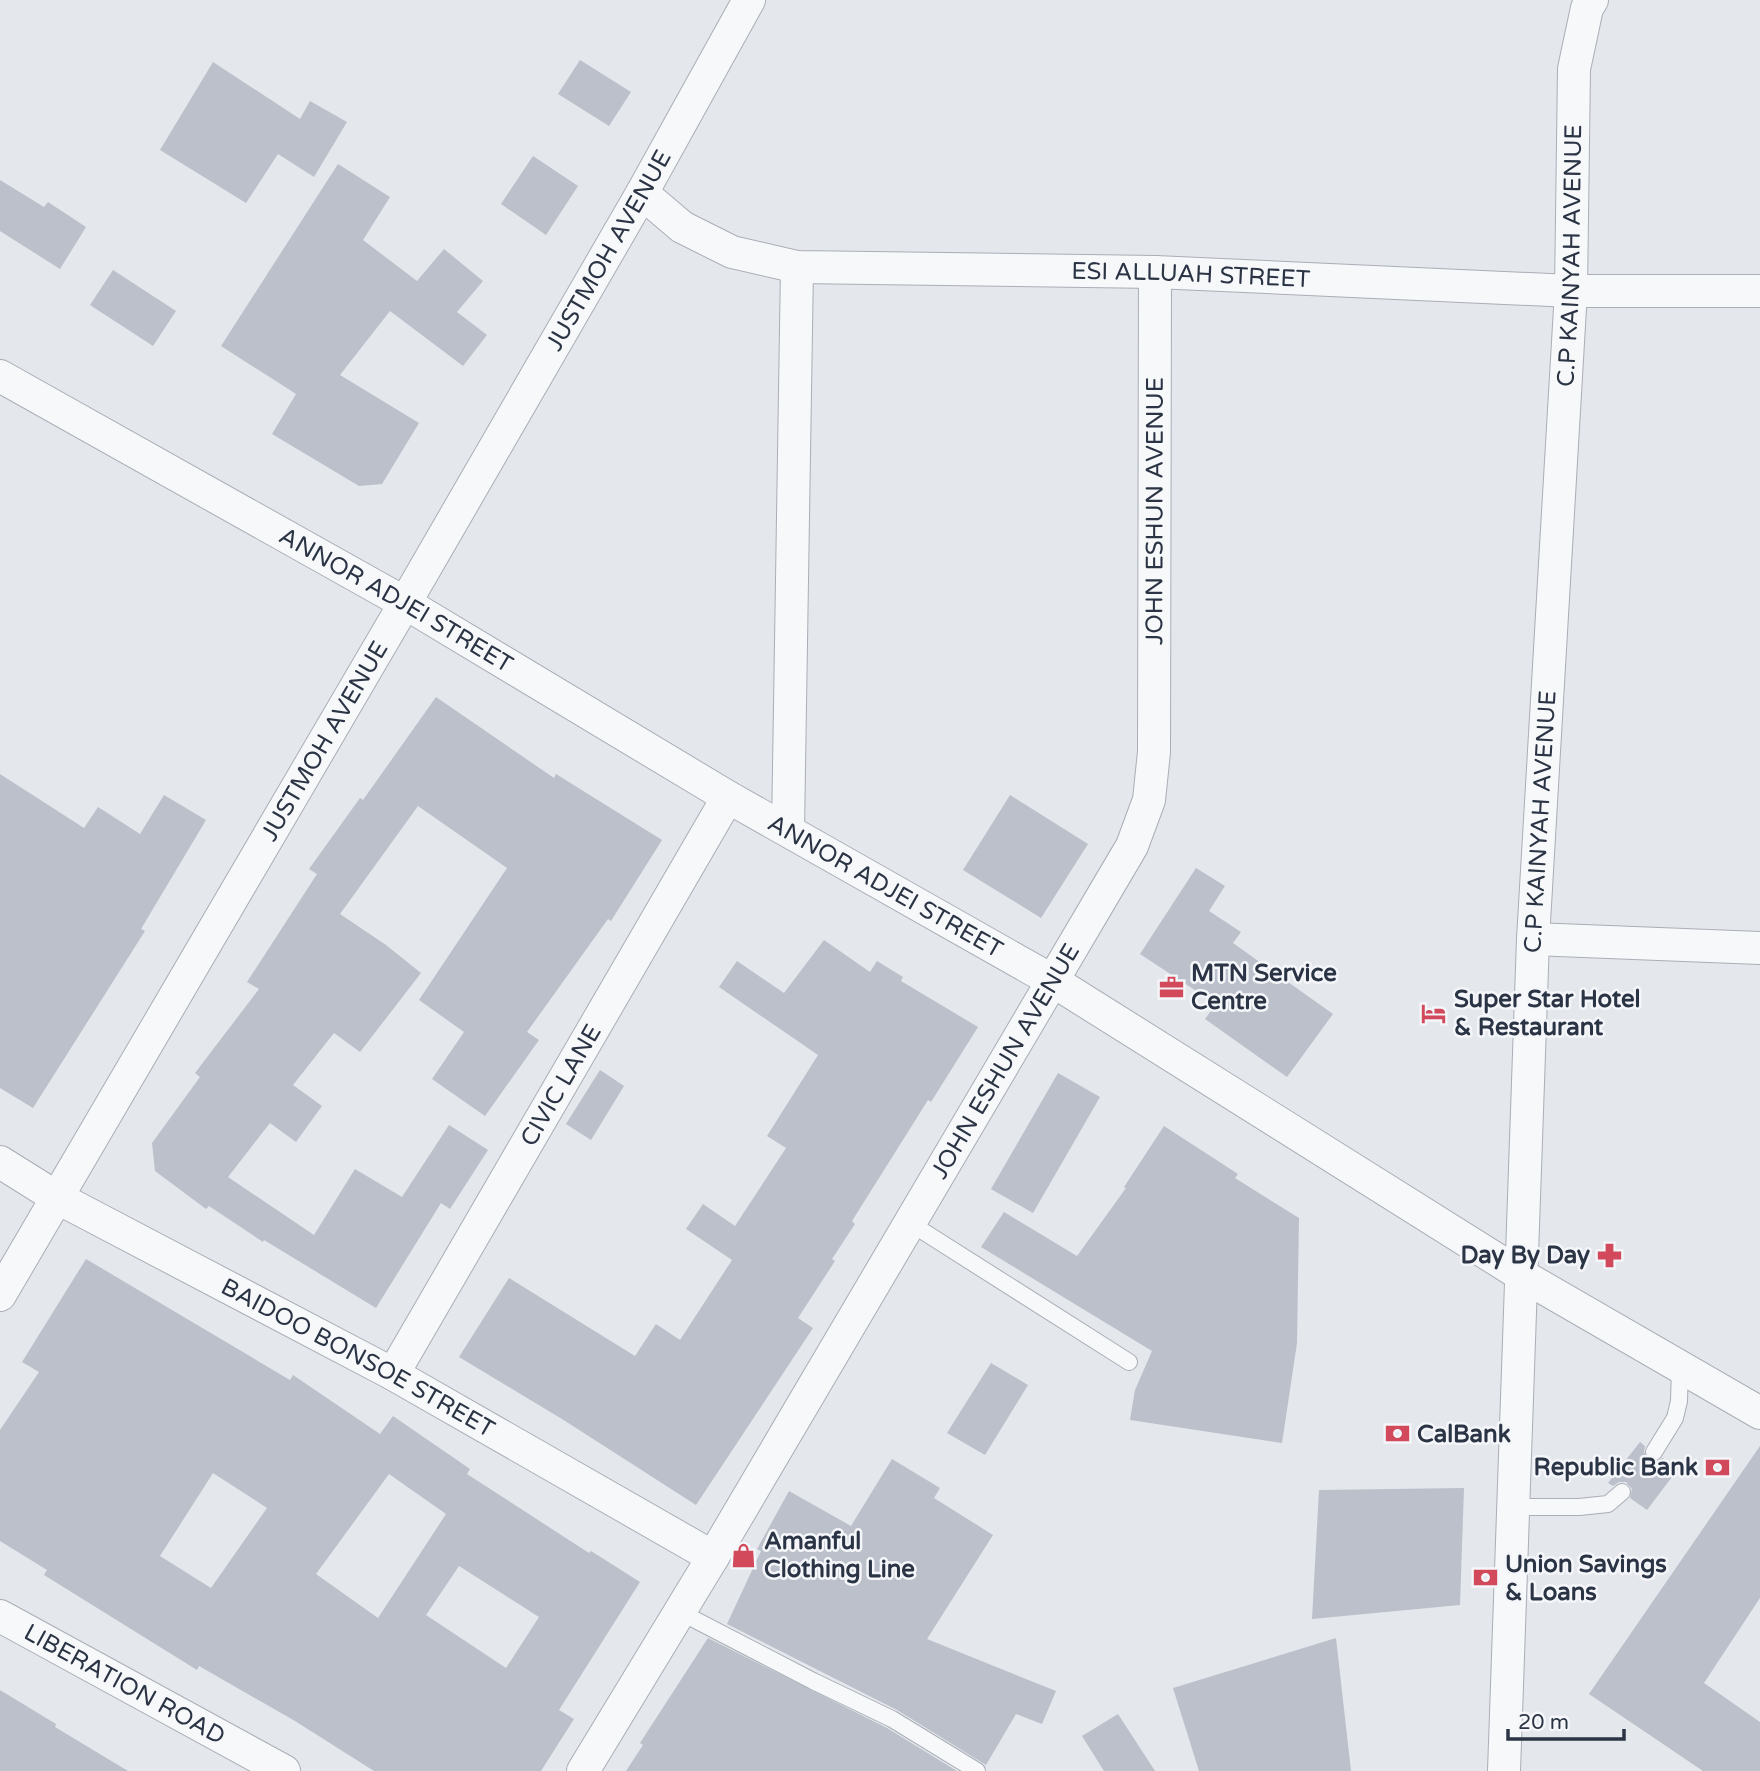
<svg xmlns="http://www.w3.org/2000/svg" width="1760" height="1771" viewBox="0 0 1760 1771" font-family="'Varela Round',sans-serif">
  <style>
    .building { fill: #bbc0ca; fill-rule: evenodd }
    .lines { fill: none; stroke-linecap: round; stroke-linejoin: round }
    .lane-casing { stroke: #a9aeb7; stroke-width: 18 }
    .street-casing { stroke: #a9aeb7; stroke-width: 34 }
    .lane { stroke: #f7f8fa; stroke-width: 16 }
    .street { stroke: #f7f8fa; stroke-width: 32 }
    .labels { text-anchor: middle; stroke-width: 5; stroke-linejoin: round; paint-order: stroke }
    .street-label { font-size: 24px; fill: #2b3445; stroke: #f4f6f9 }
    .poi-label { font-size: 24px; font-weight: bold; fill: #2b3445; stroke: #f4f6f9; text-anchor: start }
  </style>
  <rect width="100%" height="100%" fill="#e4e7ec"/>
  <!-- building -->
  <g class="building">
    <polygon points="580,60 631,92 609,126 558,94"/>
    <polygon points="213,62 300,119 310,101 347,122 314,177 278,154 246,203 160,150"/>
    <polygon points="533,156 578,186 546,235 501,204"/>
    <polygon points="338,164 390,197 363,240 417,281 444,249 483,281 457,312 487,335 463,366 390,311 340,375 419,423 382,484 359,486 272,434 296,394 221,346"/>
    <polygon points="0,180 44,207 48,202 86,227 60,269 0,231"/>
    <polygon points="113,270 176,311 153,346 90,305"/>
    <polygon points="436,697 554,778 556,774 662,840 611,921 608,919 527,1032 539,1040 485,1116 432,1079 464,1032 419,1000 507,868 418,806 340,914 386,945 421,973 360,1052 334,1033 293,1085 322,1106 296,1142 270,1123 228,1177 314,1235 355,1169 402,1197 449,1125 488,1150 450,1209 441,1203 376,1308 264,1240 263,1242 209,1206 206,1209 155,1171 152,1143 200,1077 195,1073 259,989 247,982 317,874 309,869 360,798 363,800"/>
    <polygon points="0,774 84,828 98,807 140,834 164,795 206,820 141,929 145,931 33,1108 0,1088"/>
    <polygon points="1010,795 1088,844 1041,918 963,870"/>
    <polygon points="1196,868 1225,886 1209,911 1241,932 1233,943 1333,1014 1287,1077 1205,1019 1216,1004 1140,954"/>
    <polygon points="824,940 870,972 877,961 903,977 901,981 978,1027 931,1102 928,1100 852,1221 855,1224 832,1259 835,1261 798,1318 813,1328 696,1505 562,1419 459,1357 509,1278 635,1356 656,1324 680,1340 732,1260 686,1229 703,1204 735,1226 786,1148 767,1136 818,1055 719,987 737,961 784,993"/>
    <polygon points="600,1070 624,1086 591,1140 566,1124"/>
    <polygon points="1058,1073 1100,1097 1033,1213 991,1189"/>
    <polygon points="1164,1126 1238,1174 1235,1178 1299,1218 1297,1343 1282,1443 1130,1420 1135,1390 1152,1351 981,1247 1004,1212 1077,1256 1126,1188 1124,1187"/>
    <path d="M86 1259 290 1380 293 1375 380 1434 393 1416 470 1469 467 1474 589 1553 591 1551 640 1582 559 1710 574 1719 541 1771H374L295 1721 199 1666 197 1670 44 1575 47 1570 0 1541V1430L39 1372 22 1362ZM213 1473 267 1508 211 1588 160 1556ZM389 1474 446 1514 378 1618 316 1574ZM459 1566 539 1617 506 1668 426 1615Z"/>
    <polygon points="991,1363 1028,1385 985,1455 947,1433"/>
    <polygon points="1640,1442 1645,1446 1644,1452 1648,1460 1654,1462 1663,1458 1678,1469 1647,1510 1630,1498 1632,1489 1626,1482 1619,1482 1613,1486 1608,1483"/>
    <polygon points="1760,1446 1760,1598 1704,1683 1760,1722 1760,1771 1703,1771 1589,1694"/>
    <polygon points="892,1459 940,1488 934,1498 993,1535 927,1639 1056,1691 1042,1724 1016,1714 986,1765 897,1710 727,1624 761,1551 757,1549 789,1491 851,1526"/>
    <polygon points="1464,1488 1460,1605 1312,1619 1319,1490"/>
    <polygon points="708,1638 887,1728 957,1771 626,1771 643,1745 640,1743"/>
    <polygon points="1336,1638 1351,1771 1199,1771 1173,1688"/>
    <polygon points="0,1690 56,1724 55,1727 128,1771 0,1771"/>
    <polygon points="1118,1714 1155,1771 1104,1771 1082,1736"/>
  </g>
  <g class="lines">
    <defs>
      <g id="lane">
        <polyline points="910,1223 1129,1362"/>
        <polyline points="1654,1452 1675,1418 1679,1401 1680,1367"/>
        <polyline points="1514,1507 1579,1507 1608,1504 1622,1492"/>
        <polyline points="680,1612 813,1681 892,1719 977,1771"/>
      </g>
      <g id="street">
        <path id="s1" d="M642 193 682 227 732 252 797 267 1155 272 1571 291H1760"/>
        <path id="s2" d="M0 376 405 603 728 797 1053 981 1523 1276 1760 1413"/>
        <polyline points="788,830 797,267"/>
        <polyline points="1533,939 1760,948"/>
        <path id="s3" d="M0 1162 56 1197 393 1374 713 1557"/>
        <path id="s4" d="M0 1295 405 603 642 193 749 0"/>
        <path id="s5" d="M393 1374 728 797"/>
        <path id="s6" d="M0 1616 284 1771"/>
        <path id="s7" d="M583 1771 713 1557 1132 846 1149 800 1154 752 1155 272"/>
        <path id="s8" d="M1504 1771 1533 939 1571 291 1574 69 1587 8 1592 0"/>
      </g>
    </defs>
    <!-- lane casing -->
    <use href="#lane" class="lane-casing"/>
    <!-- street casing -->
    <use href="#street" class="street-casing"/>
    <!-- lane -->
    <use href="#lane" class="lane"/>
    <!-- street -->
    <use href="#street" class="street"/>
  </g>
  <!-- icons -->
  <defs>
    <symbol id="office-bare" viewBox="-9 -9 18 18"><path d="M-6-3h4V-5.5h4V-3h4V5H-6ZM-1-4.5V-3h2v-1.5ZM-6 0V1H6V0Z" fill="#d1495b" stroke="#f4f6f9" stroke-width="2.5" paint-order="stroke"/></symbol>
    <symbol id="hotel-bare" viewBox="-9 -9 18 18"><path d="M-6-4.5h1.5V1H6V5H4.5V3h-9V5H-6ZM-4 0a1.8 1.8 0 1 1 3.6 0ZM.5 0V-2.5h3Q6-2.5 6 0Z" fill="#d1495b" stroke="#f4f6f9" stroke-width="2.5" paint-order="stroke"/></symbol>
    <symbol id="pharmacy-bare" viewBox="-9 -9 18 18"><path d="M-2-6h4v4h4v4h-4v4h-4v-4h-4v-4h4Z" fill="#d1495b" stroke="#f4f6f9" stroke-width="2.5" paint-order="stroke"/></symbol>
    <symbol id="bank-bare" viewBox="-9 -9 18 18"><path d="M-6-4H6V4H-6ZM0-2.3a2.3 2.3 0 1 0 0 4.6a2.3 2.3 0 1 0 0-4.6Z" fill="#d1495b" stroke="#f4f6f9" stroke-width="2.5" paint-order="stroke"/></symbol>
    <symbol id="shop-bare" viewBox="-9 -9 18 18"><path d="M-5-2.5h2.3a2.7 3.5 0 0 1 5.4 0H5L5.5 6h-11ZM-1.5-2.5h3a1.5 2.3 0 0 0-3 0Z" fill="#d1495b" stroke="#f4f6f9" stroke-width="2.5" paint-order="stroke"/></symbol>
  </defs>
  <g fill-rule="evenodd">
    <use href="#office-bare" x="1154" y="970" width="35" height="35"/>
    <use href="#hotel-bare" x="1416" y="996" width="35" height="35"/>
    <use href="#pharmacy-bare" x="1592" y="1238" width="35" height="35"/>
    <use href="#bank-bare" x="1380" y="1416" width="35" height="35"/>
    <use href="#bank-bare" x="1700" y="1450" width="35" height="35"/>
    <use href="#shop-bare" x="726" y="1538" width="35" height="35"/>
    <use href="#bank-bare" x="1468" y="1560" width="35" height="35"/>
  </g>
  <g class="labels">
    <!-- street labels -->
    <g class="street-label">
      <text dy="8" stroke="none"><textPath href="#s4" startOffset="1209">JUSTMOH AVENUE</textPath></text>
      <text dy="8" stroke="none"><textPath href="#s8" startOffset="1517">C.P KAINYAH AVENUE</textPath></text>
      <text dy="8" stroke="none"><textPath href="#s1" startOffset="569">ESI ALLUAH STREET</textPath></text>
      <text dy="8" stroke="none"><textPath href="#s7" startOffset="1414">JOHN ESHUN AVENUE</textPath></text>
      <text dy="8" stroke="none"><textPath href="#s2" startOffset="455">ANNOR ADJEI STREET</textPath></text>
      <text dy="8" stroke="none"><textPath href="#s4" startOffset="642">JUSTMOH AVENUE</textPath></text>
      <text dy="8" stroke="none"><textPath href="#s8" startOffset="950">C.P KAINYAH AVENUE</textPath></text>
      <text dy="8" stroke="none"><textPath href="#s2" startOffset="1022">ANNOR ADJEI STREET</textPath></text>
      <text dy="8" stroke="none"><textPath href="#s7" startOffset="826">JOHN ESHUN AVENUE</textPath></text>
      <text dy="8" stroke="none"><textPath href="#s5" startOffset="334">CIVIC LANE</textPath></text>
      <text dy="8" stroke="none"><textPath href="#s3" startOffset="408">BAIDOO BONSOE STREET</textPath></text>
      <text dy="8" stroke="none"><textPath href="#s6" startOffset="142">LIBERATION ROAD</textPath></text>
    </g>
    <!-- poi labels -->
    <g class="poi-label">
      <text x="1191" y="981">MTN Service<tspan x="1191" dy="28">Centre</tspan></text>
      <text x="1454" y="1007">Super Star Hotel<tspan x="1454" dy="28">&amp; Restaurant</tspan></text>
      <text x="1590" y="1263" text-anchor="end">Day By Day</text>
      <text x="1417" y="1442">CalBank</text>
      <text x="1698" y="1475" text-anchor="end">Republic Bank</text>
      <text x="764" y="1549">Amanful<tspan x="764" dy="28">Clothing Line</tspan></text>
      <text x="1505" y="1572">Union Savings<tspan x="1505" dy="28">&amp; Loans</tspan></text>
    </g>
  </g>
  <!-- scale -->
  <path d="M1508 1729v10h116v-10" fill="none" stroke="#2b3445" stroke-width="3.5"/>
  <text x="1518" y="1729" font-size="21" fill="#2b3445" stroke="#f4f6f9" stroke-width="5" paint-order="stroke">20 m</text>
</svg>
